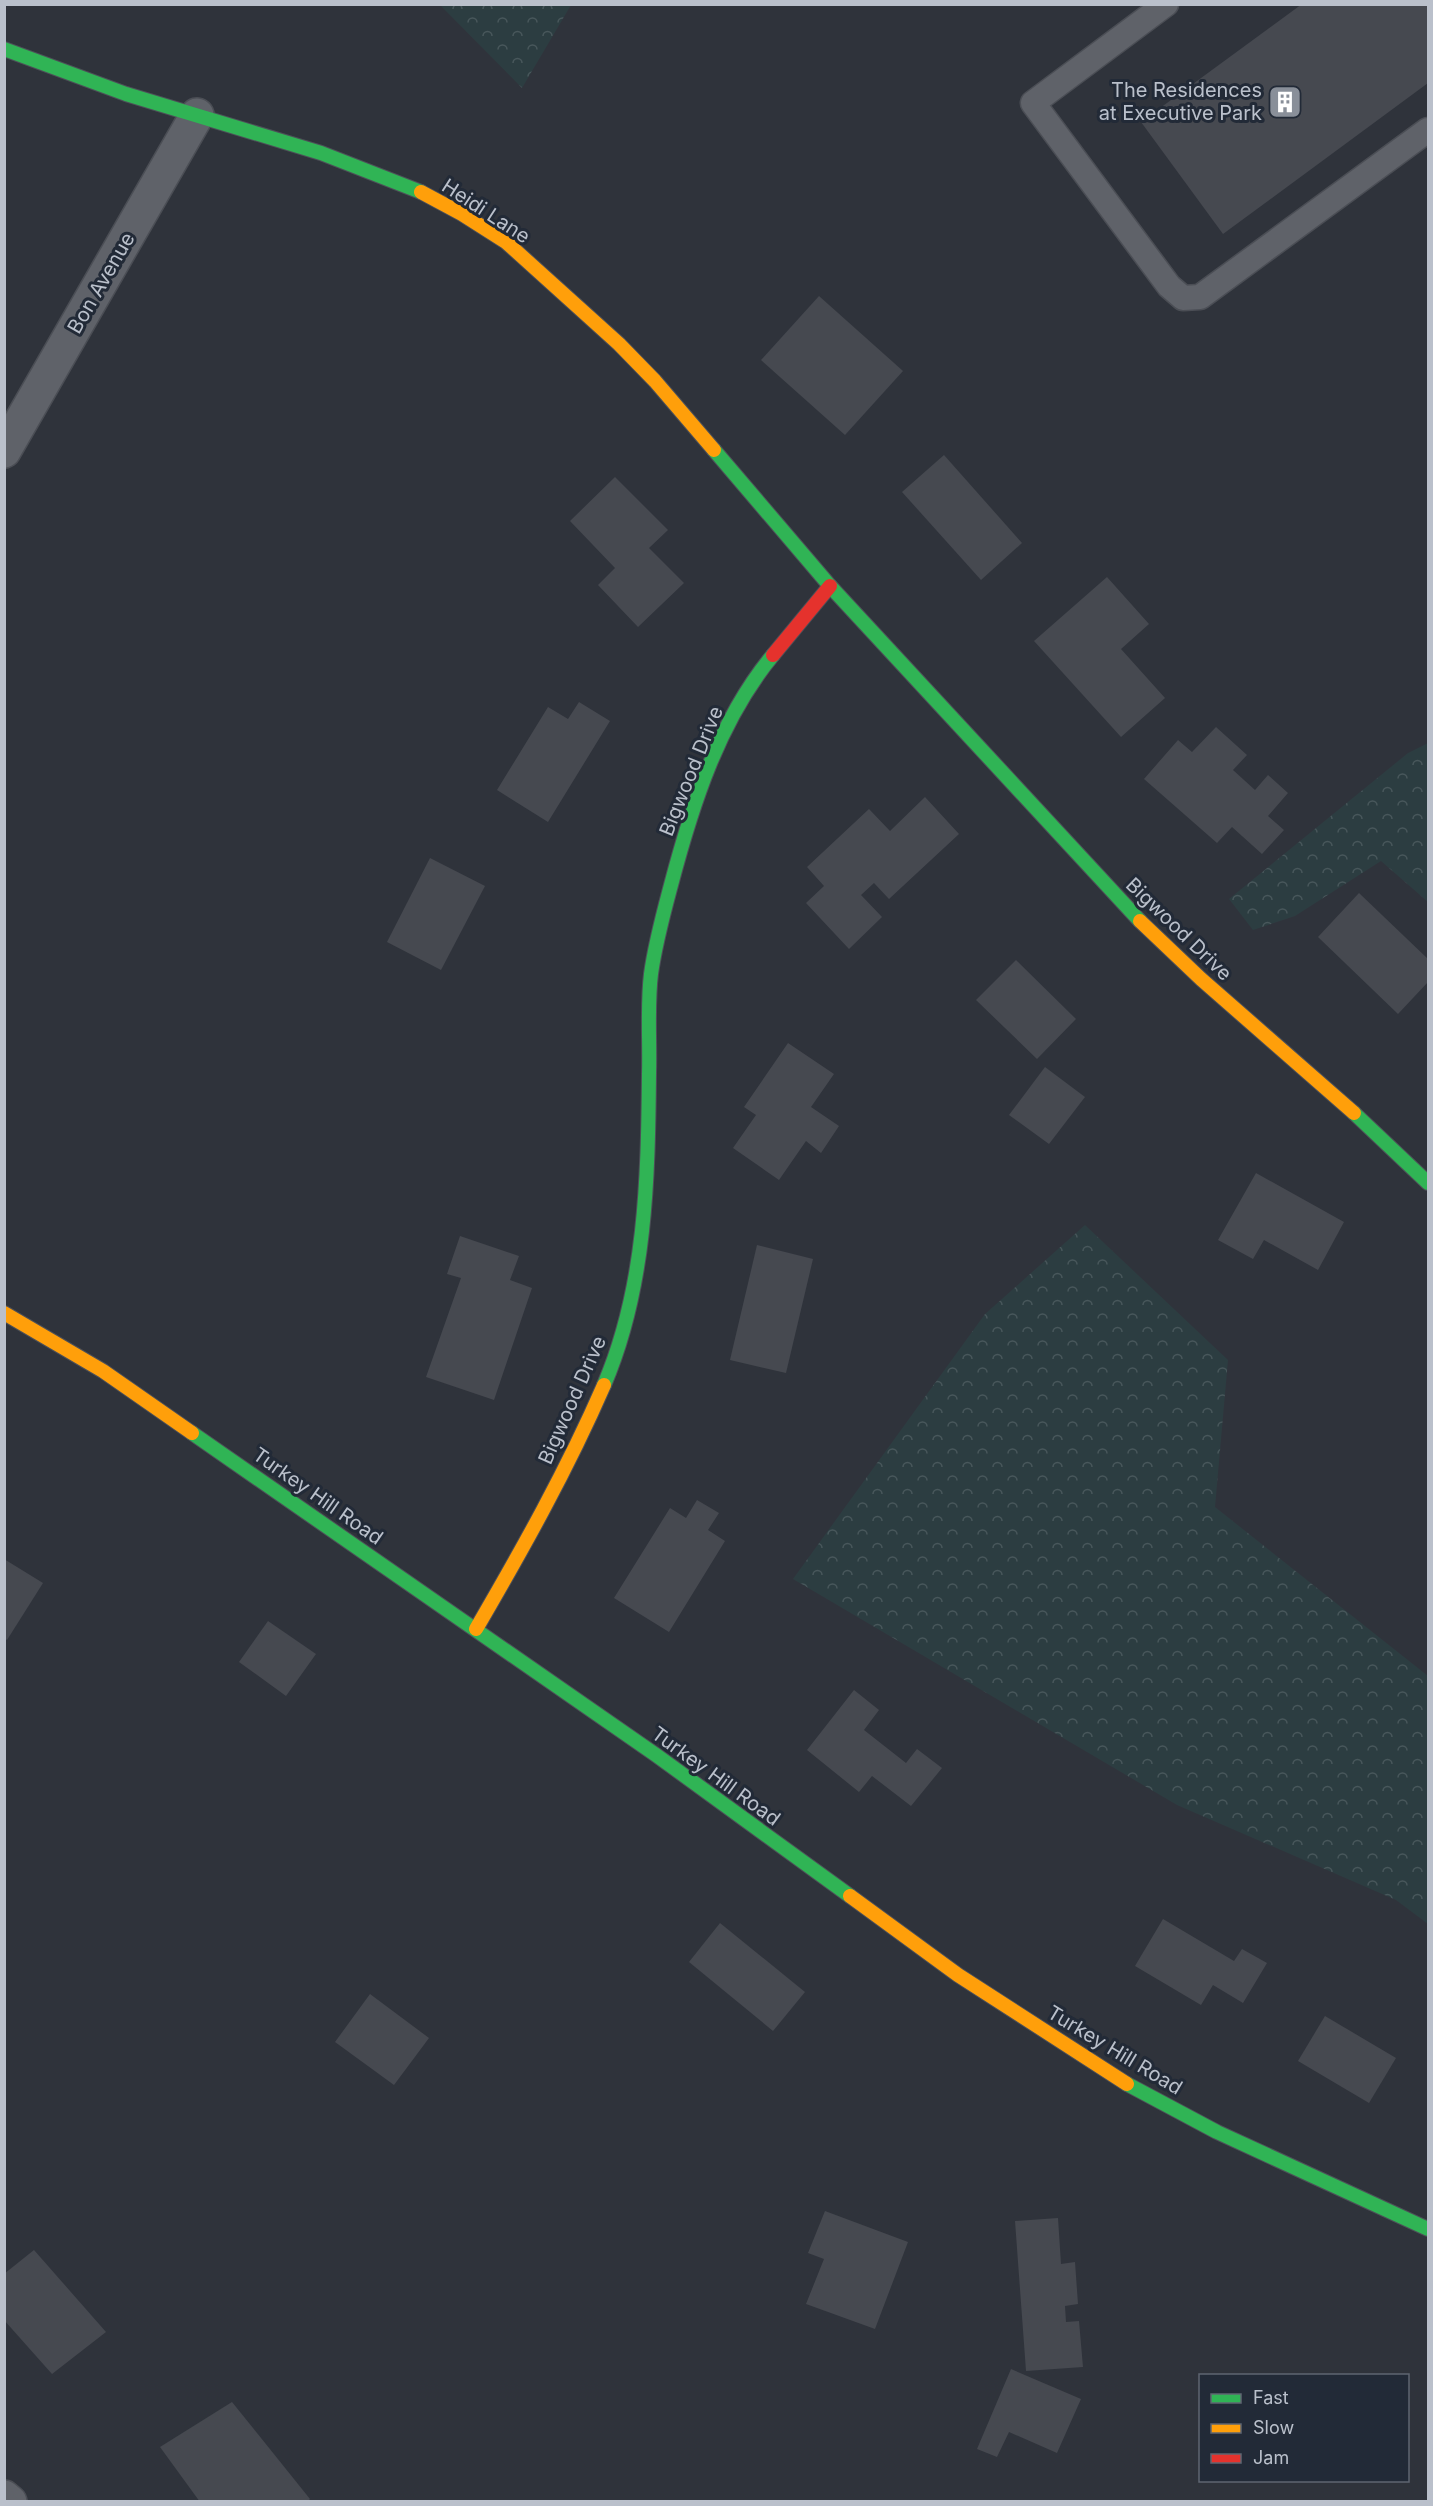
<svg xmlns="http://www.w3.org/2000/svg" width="1433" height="2506" viewBox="0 0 1433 2506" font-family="Inter,sans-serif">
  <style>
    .forest { fill: url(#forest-crowns) }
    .building { fill: #464950 }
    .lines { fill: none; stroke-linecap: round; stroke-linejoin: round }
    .lane-casing { stroke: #4b4e55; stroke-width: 27 }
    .street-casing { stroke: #4b4e55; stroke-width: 36 }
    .fast-casing { stroke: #4d5058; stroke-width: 16 }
    .slow-casing { stroke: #4d5058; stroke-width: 16 }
    .jam-casing { stroke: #4d5058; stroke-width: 16 }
    .lane { stroke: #5f6269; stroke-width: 24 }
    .street { stroke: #5f6269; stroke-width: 33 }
    .fast { stroke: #30b455; stroke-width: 14 }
    .slow { stroke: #ff9f0a; stroke-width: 14 }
    .jam { stroke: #e5322d; stroke-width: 14 }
    .labels { text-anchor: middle; stroke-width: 6; stroke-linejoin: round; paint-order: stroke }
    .poi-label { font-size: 20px; fill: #bac0cb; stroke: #222a37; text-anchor: end }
    .street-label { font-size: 20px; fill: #bac0cb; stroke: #222a37 }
  </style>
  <defs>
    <pattern id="forest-crowns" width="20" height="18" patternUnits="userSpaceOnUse" patternTransform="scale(1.5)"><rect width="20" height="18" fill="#2c3d41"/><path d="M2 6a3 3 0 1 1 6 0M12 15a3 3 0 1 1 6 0" fill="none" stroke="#48575b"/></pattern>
  </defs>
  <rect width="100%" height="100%" fill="#2f333b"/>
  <!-- forest -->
  <g class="forest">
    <polygon points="440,5 571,5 522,88"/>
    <polygon points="1428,743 1428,902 1381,861 1295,916 1253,930 1229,899 1408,753"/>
    <polygon points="1085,1225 1228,1360 1215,1507 1428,1676 1428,1924 1396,1900 1177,1805 793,1579 985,1314"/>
  </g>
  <!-- building -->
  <g class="building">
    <polygon points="1302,4 1428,4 1428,83 1223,234 1141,122"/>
    <polygon points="819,296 903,371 845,435 761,360"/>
    <polygon points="944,455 1022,543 981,580 902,492"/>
    <polygon points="615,477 668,530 649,548 684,583 638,627 598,585 615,568 570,521"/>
    <polygon points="1107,577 1149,624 1121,649 1165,698 1121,737 1034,641"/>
    <polygon points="579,702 610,721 548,822 497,790 548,707 568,719"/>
    <polygon points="1216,727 1247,755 1233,770 1255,790 1268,775 1288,793 1268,816 1284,830 1262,854 1232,827 1217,843 1144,779 1178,740 1192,752"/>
    <polygon points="925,797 959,834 889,899 874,883 861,895 882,917 849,949 806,903 824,886 807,867 869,809 890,831"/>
    <polygon points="430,858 485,886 441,970 387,942"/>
    <polygon points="1359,893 1428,959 1428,982 1398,1014 1318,937"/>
    <polygon points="1016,960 1076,1019 1037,1059 976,1000"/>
    <polygon points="788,1043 834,1074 811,1107 839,1126 821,1153 806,1141 779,1180 733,1148 756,1115 744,1107"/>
    <polygon points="1045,1067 1085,1097 1049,1144 1009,1115"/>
    <polygon points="1256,1173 1344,1222 1318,1270 1264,1240 1253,1259 1218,1240"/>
    <polygon points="460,1236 519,1256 510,1280 532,1288 494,1400 426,1377 461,1278 447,1274"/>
    <polygon points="757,1245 813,1259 786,1373 730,1360"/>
    <polygon points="697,1500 719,1513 708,1530 725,1541 669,1632 614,1598 670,1508 686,1518"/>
    <polygon points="4,1559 43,1583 7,1640 4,1638"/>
    <polygon points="268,1621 316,1654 286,1696 239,1662"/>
    <polygon points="854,1690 879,1710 864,1730 906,1763 917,1749 942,1768 911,1806 872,1776 859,1792 807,1750"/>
    <polygon points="1163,1919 1234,1961 1242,1949 1267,1963 1243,2003 1213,1985 1201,2005 1135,1966"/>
    <polygon points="720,1923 805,1992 773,2031 689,1962"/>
    <polygon points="370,1994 429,2038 394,2085 335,2042"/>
    <polygon points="1325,2016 1396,2058 1369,2103 1298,2061"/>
    <polygon points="825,2211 908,2242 875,2329 806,2304 824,2259 808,2253"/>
    <polygon points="1058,2218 1061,2264 1075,2262 1078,2304 1065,2306 1066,2322 1079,2321 1083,2367 1026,2371 1015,2221"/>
    <polygon points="34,2250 106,2332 52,2374 4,2320 4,2274"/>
    <polygon points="1011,2369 1081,2399 1057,2453 1009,2432 997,2457 977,2449"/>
    <polygon points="232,2402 310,2499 307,2502 200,2502 160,2447"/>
  </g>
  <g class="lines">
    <defs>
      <polyline id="lane" points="1166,4 1033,103 1169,286 1183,298 1200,297 1428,130"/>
      <g id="street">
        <polyline points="4,451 197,115"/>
        <polyline points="4,2497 10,2502"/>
      </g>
      <g id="fast">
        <polyline points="4,49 126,94 321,153 421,192"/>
        <polyline points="714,450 830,586 1140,921"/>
        <polyline points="1354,1113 1428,1183"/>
        <path d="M604 1385C646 1287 648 1179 649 1074 650 1041 647 1006 651 974 655 944 663 915 671 885 692 805 719 720 773 655"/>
        <polyline points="192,1433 656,1755 850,1896"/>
        <polyline points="1127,2084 1217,2132 1428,2229"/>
      </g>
      <g id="slow">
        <polyline points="421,192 462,214 506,242 619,344 655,381 714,450"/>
        <polyline points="1140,921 1201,979 1354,1113"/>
        <polyline points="4,1313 103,1371 192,1433"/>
        <path d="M476 1629C522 1550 567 1470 604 1385"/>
        <polyline points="850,1896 958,1975 1127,2084"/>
      </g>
      <polyline id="jam" points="773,655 830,586"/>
    </defs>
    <!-- lane casing -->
    <use href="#lane" class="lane-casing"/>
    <!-- street casing -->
    <use href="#street" class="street-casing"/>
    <!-- fast casing -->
    <use href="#fast" class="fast-casing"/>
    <!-- slow casing -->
    <use href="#slow" class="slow-casing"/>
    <!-- jam casing -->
    <use href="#jam" class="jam-casing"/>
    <!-- lane -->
    <use href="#lane" class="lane"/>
    <!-- street -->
    <use href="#street" class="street"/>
    <!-- fast -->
    <use href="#fast" class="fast"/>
    <!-- slow -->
    <use href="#slow" class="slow"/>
    <!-- jam -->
    <use href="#jam" class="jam"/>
  </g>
  <!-- icons -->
  <defs>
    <symbol id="building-square" viewBox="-11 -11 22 22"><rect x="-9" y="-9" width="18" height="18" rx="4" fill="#898f99" stroke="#222a37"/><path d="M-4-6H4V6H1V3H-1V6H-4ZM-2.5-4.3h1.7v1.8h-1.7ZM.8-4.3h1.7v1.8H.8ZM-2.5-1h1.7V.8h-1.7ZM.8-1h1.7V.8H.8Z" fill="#fff"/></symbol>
  </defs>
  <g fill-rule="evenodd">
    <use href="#building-square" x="1266" y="83" width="38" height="38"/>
  </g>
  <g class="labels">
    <!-- poi labels -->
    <g class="poi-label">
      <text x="1262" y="97">The Residences<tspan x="1262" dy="23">at Executive Park</tspan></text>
    </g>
    <!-- street labels -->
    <g class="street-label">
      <text transform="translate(486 211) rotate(33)" y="7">Heidi Lane</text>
      <text transform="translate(101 283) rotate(-60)" y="7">Bon Avenue</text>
      <text transform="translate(691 771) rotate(-68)" y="7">Bigwood Drive</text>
      <text transform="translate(1179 929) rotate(44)" y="7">Bigwood Drive</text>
      <text transform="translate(572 1400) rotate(-66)" y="7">Bigwood Drive</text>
      <text transform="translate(318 1496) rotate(35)" y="7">Turkey Hill Road</text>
      <text transform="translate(716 1776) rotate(36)" y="7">Turkey Hill Road</text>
      <text transform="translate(1115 2050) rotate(31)" y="7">Turkey Hill Road</text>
    </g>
  </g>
  <!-- border -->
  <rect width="1433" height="2506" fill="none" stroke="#bac0cb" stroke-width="12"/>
  <!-- legend -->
  <rect x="1199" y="2374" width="210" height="108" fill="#222a37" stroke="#5f6672" stroke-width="1.5"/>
  <rect x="1211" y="2394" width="30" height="9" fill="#30b455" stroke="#5f6672" stroke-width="1.5"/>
  <text x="1253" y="2404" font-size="18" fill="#bac0cb">Fast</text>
  <rect x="1211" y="2424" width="30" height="9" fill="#ff9f0a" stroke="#5f6672" stroke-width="1.5"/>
  <text x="1253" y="2434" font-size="18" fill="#bac0cb">Slow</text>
  <rect x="1211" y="2454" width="30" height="9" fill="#e5322d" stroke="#5f6672" stroke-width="1.5"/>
  <text x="1253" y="2464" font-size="18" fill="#bac0cb">Jam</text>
</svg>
